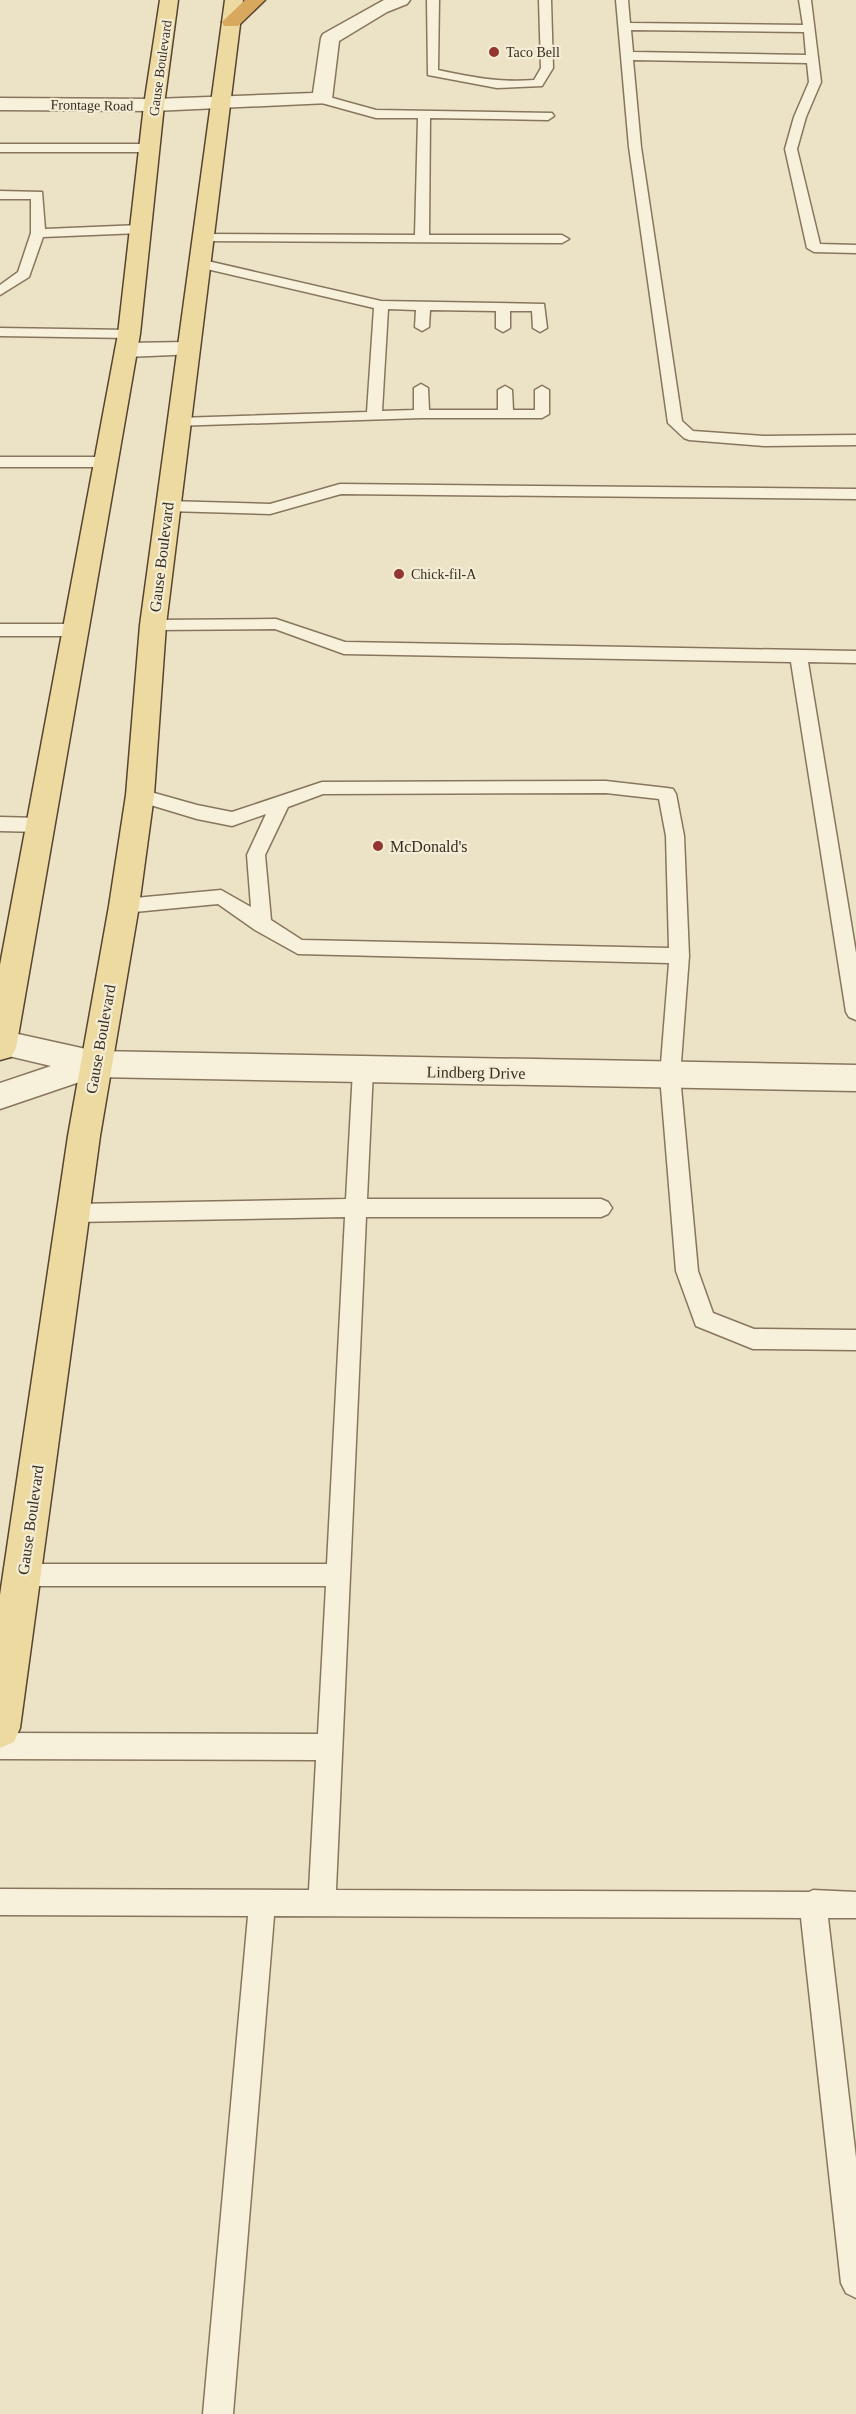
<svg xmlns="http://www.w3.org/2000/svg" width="856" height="2414" viewBox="0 0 856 2414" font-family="Georgia,serif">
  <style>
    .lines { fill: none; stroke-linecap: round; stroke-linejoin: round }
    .service-casing { stroke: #87765d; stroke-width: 3 }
    .minor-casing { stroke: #87765d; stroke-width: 3 }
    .tertiary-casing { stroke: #87765d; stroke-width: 3 }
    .primary-casing { stroke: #564431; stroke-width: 3 }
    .motorway-casing { stroke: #564431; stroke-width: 3 }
    .service { fill: #f7f0da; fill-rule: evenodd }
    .minor { fill: #f7f0da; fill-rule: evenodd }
    .tertiary { fill: #f7f0da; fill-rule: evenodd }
    .primary { fill: #eddaa1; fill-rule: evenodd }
    .motorway { fill: #d7a85d; fill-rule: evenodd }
    .poi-dot { fill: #933530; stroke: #f4edd6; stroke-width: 2 }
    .labels { text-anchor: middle; stroke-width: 4.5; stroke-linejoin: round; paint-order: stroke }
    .far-poi-label { font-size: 14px; fill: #382d20; stroke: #f4edd6; text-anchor: start }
    .far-street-label { font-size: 14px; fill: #382d20; stroke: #f4edd6 }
    .street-label { font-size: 16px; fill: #382d20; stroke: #f4edd6 }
    .poi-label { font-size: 16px; fill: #382d20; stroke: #f4edd6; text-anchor: start }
  </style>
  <rect width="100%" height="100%" fill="#ece3c7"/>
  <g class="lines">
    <defs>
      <g id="service">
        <path d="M427 0H439L438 70C470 77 501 83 534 80L541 68 539 0H551L553 68 542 86 497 88 428 75Z"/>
        <path d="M616 0H628L630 23 803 25 799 0H811L821 82 806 117 797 149 820 244 856 245V253L814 252 807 248 785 149 794 117 809 82 807 63 633 60 641 147 682 421 693 431 764 436 856 435V445L764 446 689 440 684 438 668 423 629 147ZM631 30 804 32 806 55 633 52Z"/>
        <polygon points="322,95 376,110 552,113 554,116 548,120 430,118 429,235 562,235 569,239 562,243 197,241 195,238 197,235 202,234 415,235 418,118 376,118 318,102 316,99 318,96"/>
        <polygon points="0,144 149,144 155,148 149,152 0,152"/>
        <polygon points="0,191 42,192 45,229 140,225 147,229 140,233 43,237 29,277 0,295 0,285 18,272 31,233 31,199 0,199"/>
        <polygon points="199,259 381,301 544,304 547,328 540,332 533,328 532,311 510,311 510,328 503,332 496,328 496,311 430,310 429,327 422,331 415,327 416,310 388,309 382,411 414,410 414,388 421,384 428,388 429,410 498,410 498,390 505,386 512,390 513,410 535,410 535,390 542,386 549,390 549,414 542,418 422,418 173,426 171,423 178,418 367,412 374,308 194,266 192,263"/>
        <polygon points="0,328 129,330 136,334 129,338 0,336"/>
        <polygon points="0,457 105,457 113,462 105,467 0,467"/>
        <polygon points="340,484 856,489 856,499 341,494 270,514 167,511 159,506 167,501 270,504"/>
        <polygon points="276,619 345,642 856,651 856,663 808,662 856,953 856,1020 849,1017 846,1012 791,662 344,654 275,629 153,630 147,629 145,625 147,621 153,620"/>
        <polygon points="0,624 74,624 80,626 82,630 80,634 74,636 0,636"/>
        <path d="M606 781 667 788 673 789 676 794 684 836 689 956 680 1076 698 1271 713 1313 754 1329 856 1330V1350L753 1349 696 1326 676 1271 660 1076 669 963 298 954 255 930 218 904 124 913 117 911 115 906 117 901 124 899 221 890 251 907 247 855 266 814 232 826 197 819 134 800 131 795 134 790 140 789 197 805 232 812 322 782ZM606 793 659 799 666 836 669 948 302 940 271 920 265 855 288 807 323 794Z"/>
        <polygon points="0,817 40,818 46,820 49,825 46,830 40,832 0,831"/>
        <polygon points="363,1062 370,1064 373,1070 367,1199 601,1199 608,1202 612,1208 608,1214 601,1217 366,1217 336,1890 809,1892 813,1890 856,1892 856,1918 828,1918 856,2158 856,2298 846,2293 841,2283 801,1918 274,1916 233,2414 203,2414 248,1916 0,1915 0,1889 309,1890 316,1760 0,1759 0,1733 318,1734 326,1586 22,1586 14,1583 10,1575 14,1567 22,1564 327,1564 345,1217 74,1222 67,1219 63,1213 67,1207 74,1204 346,1199 353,1070 356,1064"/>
      </g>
      <g id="minor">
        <polygon points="188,342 196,344 199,349 196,354 126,357 118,355 115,350 118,345 126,343"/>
        <polygon points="0,1030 95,1051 106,1055 111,1064 106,1073 0,1109 0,1083 51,1066 0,1054"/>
      </g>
      <g id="tertiary">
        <polygon points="384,0 410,0 407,4 387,12 339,41 332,99 329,103 154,111 0,110 0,98 154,99 313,93 321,38 323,34"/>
        <polygon points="95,1051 856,1065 856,1091 95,1077 84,1073 79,1064 84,1055"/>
      </g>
      <g id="primary">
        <polygon points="160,0 178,0 164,105 140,334 16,1048 11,1057 0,1060 0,965 118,334 144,105"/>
        <polygon points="225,0 243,0 166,625 154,795 139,906 100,1136 20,1728 14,1742 0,1748 0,1595 68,1136 109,906 126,795 140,625"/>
      </g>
      <polygon id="motorway" points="245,0 265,0 238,26 224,26 222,22"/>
    </defs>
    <!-- service casing -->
    <use href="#service" class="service-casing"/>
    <!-- minor casing -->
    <use href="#minor" class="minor-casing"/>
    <!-- tertiary casing -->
    <use href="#tertiary" class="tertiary-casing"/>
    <!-- primary casing -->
    <use href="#primary" class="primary-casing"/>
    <!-- motorway casing -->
    <use href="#motorway" class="motorway-casing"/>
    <!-- service -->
    <use href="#service" class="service"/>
    <!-- minor -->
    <use href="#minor" class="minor"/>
    <!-- tertiary -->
    <use href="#tertiary" class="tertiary"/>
    <!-- primary -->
    <use href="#primary" class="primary"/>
    <!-- motorway -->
    <use href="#motorway" class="motorway"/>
  </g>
  <!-- markers -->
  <g class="poi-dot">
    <circle cx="494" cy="52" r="6"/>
    <circle cx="399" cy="574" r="6"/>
    <circle cx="378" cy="846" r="6"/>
  </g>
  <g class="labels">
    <!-- far-poi labels -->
    <g class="far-poi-label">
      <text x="506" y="57">Taco Bell</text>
      <text x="411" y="579">Chick-fil-A</text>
    </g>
    <!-- far-street labels -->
    <g class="far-street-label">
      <text transform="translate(160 68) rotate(-82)" y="5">Gause Boulevard</text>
      <text transform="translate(92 105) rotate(1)" y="5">Frontage Road</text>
    </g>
    <!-- street labels -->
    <g class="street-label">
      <text transform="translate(161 557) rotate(-83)" y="6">Gause Boulevard</text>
      <text transform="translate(100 1039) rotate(-80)" y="6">Gause Boulevard</text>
      <text transform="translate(476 1072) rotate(1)" y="6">Lindberg Drive</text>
      <text transform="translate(30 1520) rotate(-82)" y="6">Gause Boulevard</text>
    </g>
    <!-- poi labels -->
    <g class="poi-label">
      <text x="390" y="852">McDonald's</text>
    </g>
  </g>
</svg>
